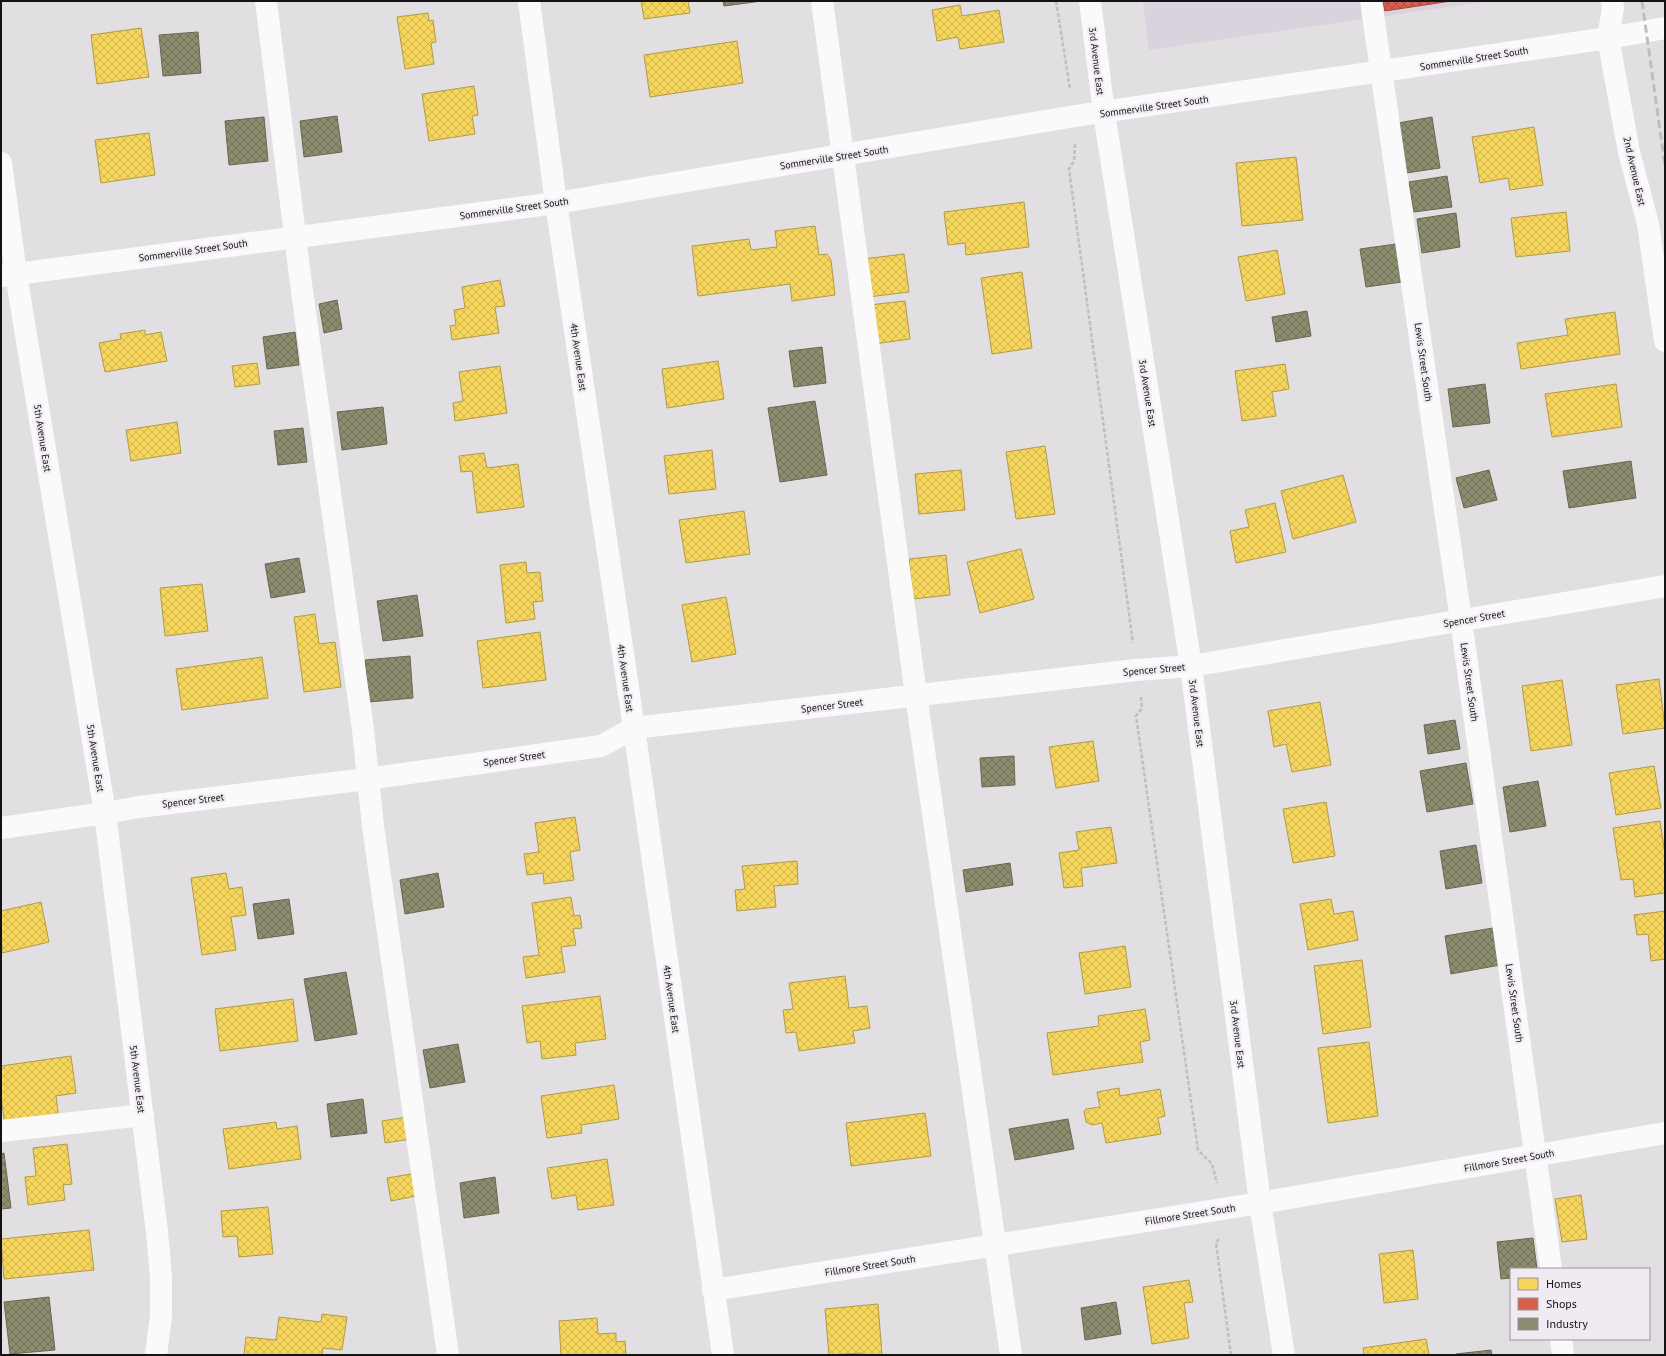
<svg xmlns="http://www.w3.org/2000/svg" width="1666" height="1356" viewBox="0 0 1666 1356" font-family="'PT Sans',sans-serif">
  <style>
    .built { fill: #dad2dc }
    .homes { fill: url(#homes-cross-hatch); stroke: #b29a47 }
    .shops { fill: url(#shops-cross-hatch); stroke: #9c493c }
    .industry { fill: url(#industry-cross-hatch); stroke: #686753 }
    .lines { fill: none; stroke-linecap: round; stroke-linejoin: round }
    .path { stroke: #c0bec0; stroke-width: 2.5; stroke-dasharray: 4 2; stroke-linecap: butt }
    .minor { stroke: #fbfafb; stroke-width: 22 }
    .rail { stroke: #bebebe; stroke-width: 3; stroke-dasharray: 8 4; stroke-linecap: butt }
    .labels { text-anchor: middle; stroke-width: 4; stroke-linejoin: round; paint-order: stroke }
    .street-label { font-size: 10px; fill: #141215; stroke: #f0eaf2 }
  </style>
  <defs>
    <pattern id="homes-cross-hatch" width="8" height="8" patternUnits="userSpaceOnUse"><rect width="8" height="8" fill="#f6d55c"/><path d="M0 0l8 8M0 8l8-8" fill="none" stroke="#d2b64f"/></pattern>
    <pattern id="shops-cross-hatch" width="8" height="8" patternUnits="userSpaceOnUse"><rect width="8" height="8" fill="#d6604d"/><path d="M0 0l8 8M0 8l8-8" fill="none" stroke="#ac4e3f"/></pattern>
    <pattern id="industry-cross-hatch" width="8" height="8" patternUnits="userSpaceOnUse"><rect width="8" height="8" fill="#8c8c6e"/><path d="M0 0l8 8M0 8l8-8" fill="none" stroke="#717159"/></pattern>
  </defs>
  <rect width="100%" height="100%" fill="#e2dfe3"/>
  <!-- built -->
  <polygon class="built" points="1143,1 1490,1 1149,50"/>
  <!-- homes -->
  <g class="homes">
    <polygon points="641,1 688,1 690,13 644,19"/>
    <polygon points="960,5 962,16 999,10 1004,42 960,49 958,37 937,41 932,10"/>
    <polygon points="428,13 429,21 433,20 436,42 431,43 434,64 405,69 397,17"/>
    <polygon points="141,28 149,77 97,84 91,35"/>
    <polygon points="737,41 743,83 650,97 644,55"/>
    <polygon points="474,86 478,115 472,116 475,134 429,141 422,94"/>
    <polygon points="1534,127 1543,185 1510,190 1508,178 1480,183 1472,137"/>
    <polygon points="149,133 155,175 101,183 95,140"/>
    <polygon points="1296,157 1303,220 1242,226 1236,163"/>
    <polygon points="1024,202 1029,247 966,255 965,243 948,245 944,212"/>
    <polygon points="1566,212 1570,251 1516,257 1511,218"/>
    <polygon points="815,226 819,255 827,254 831,260 835,295 792,301 790,284 698,296 692,246 749,239 751,250 777,247 775,231"/>
    <polygon points="1277,250 1285,294 1246,301 1238,257"/>
    <polygon points="904,254 909,292 868,297 863,259"/>
    <polygon points="1022,272 1032,348 992,354 981,278"/>
    <polygon points="500,280 505,306 495,307 499,333 452,340 450,326 456,325 454,310 465,308 462,287"/>
    <polygon points="905,301 910,339 874,344 869,305"/>
    <polygon points="1615,312 1620,354 1521,369 1517,343 1568,335 1565,319"/>
    <polygon points="145,330 145,335 161,332 167,361 105,372 99,343 121,339 120,334"/>
    <polygon points="718,361 724,399 667,408 662,369"/>
    <polygon points="257,363 260,384 235,387 232,366"/>
    <polygon points="1285,364 1289,389 1272,392 1276,416 1242,421 1235,371"/>
    <polygon points="500,366 507,413 455,421 453,403 463,401 459,372"/>
    <polygon points="1616,384 1622,427 1552,437 1545,394"/>
    <polygon points="177,422 181,453 131,461 126,430"/>
    <polygon points="1045,446 1055,514 1016,519 1006,452"/>
    <polygon points="712,450 716,489 669,494 664,456"/>
    <polygon points="484,453 487,468 518,464 524,507 477,513 472,471 461,472 459,456"/>
    <polygon points="961,470 965,510 919,514 915,474"/>
    <polygon points="1343,475 1356,522 1293,539 1281,491"/>
    <polygon points="1275,503 1286,552 1236,563 1230,531 1249,527 1245,510"/>
    <polygon points="744,511 750,554 686,563 679,520"/>
    <polygon points="1021,549 1034,599 980,613 967,562"/>
    <polygon points="946,555 950,595 913,599 909,559"/>
    <polygon points="526,562 527,573 540,572 543,601 533,602 535,619 506,623 500,565"/>
    <polygon points="202,584 208,631 165,636 160,588"/>
    <polygon points="726,597 736,654 692,662 682,605"/>
    <polygon points="315,614 319,644 335,642 341,687 304,692 294,617"/>
    <polygon points="540,632 546,680 483,688 477,641"/>
    <polygon points="262,657 268,698 182,710 176,669"/>
    <polygon points="1659,679 1665,728 1623,734 1616,685"/>
    <polygon points="1562,680 1572,745 1531,751 1522,686"/>
    <polygon points="1320,702 1331,765 1292,772 1286,744 1274,747 1268,711"/>
    <polygon points="1093,741 1099,781 1056,788 1049,747"/>
    <polygon points="1654,766 1661,808 1616,815 1609,773"/>
    <polygon points="1326,802 1335,856 1293,863 1283,809"/>
    <polygon points="575,817 580,850 570,852 574,880 544,884 543,873 527,875 524,854 539,852 535,823"/>
    <polygon points="1660,821 1665,854 1665,893 1635,897 1633,879 1621,880 1613,828"/>
    <polygon points="1111,827 1117,863 1081,868 1083,886 1064,888 1059,853 1079,850 1076,832"/>
    <polygon points="797,861 798,884 774,886 776,907 737,911 735,890 745,889 742,866"/>
    <polygon points="226,873 229,889 242,887 246,915 231,917 236,950 202,955 191,878"/>
    <polygon points="571,897 574,916 580,915 582,928 573,929 576,945 561,947 565,972 526,978 523,957 539,955 532,903"/>
    <polygon points="1331,899 1334,914 1353,911 1358,940 1308,950 1300,904"/>
    <polygon points="41,902 49,942 2,953 1,911"/>
    <polygon points="1665,911 1665,959 1651,961 1648,934 1637,935 1634,915"/>
    <polygon points="1125,946 1131,987 1085,994 1079,953"/>
    <polygon points="1362,960 1371,1027 1323,1034 1314,966"/>
    <polygon points="845,976 849,1008 867,1006 870,1028 853,1031 855,1043 799,1051 796,1032 786,1033 783,1010 793,1009 789,983"/>
    <polygon points="600,996 606,1039 575,1043 576,1055 542,1059 540,1041 527,1043 522,1006"/>
    <polygon points="293,999 298,1041 220,1051 215,1009"/>
    <polygon points="1145,1009 1150,1040 1140,1042 1143,1062 1053,1075 1047,1033 1099,1026 1098,1016"/>
    <polygon points="1369,1042 1378,1116 1328,1123 1318,1048"/>
    <polygon points="71,1056 76,1093 56,1096 59,1119 5,1126 1,1096 1,1066"/>
    <polygon points="614,1085 619,1119 581,1125 582,1133 547,1138 541,1096"/>
    <polygon points="1119,1088 1120,1096 1160,1089 1165,1116 1158,1118 1161,1134 1106,1143 1102,1123 1092,1125 1086,1122 1084,1111 1086,1109 1100,1107 1097,1092"/>
    <polygon points="925,1113 931,1156 851,1166 846,1123"/>
    <polygon points="407,1117 411,1139 385,1143 382,1121"/>
    <polygon points="276,1122 277,1129 297,1126 301,1159 229,1169 223,1129"/>
    <polygon points="67,1144 72,1184 63,1185 65,1200 28,1205 25,1177 36,1176 33,1148"/>
    <polygon points="607,1159 614,1205 578,1210 576,1195 552,1199 547,1168"/>
    <polygon points="417,1173 421,1195 391,1201 387,1178"/>
    <polygon points="1581,1195 1587,1239 1562,1242 1555,1199"/>
    <polygon points="268,1207 273,1254 239,1257 237,1236 223,1237 221,1211"/>
    <polygon points="89,1230 94,1270 4,1279 1,1239"/>
    <polygon points="1413,1250 1418,1299 1384,1303 1379,1254"/>
    <polygon points="1189,1280 1193,1302 1184,1303 1189,1338 1152,1344 1143,1287"/>
    <polygon points="878,1304 882,1355 863,1355 862,1353 829,1355 825,1309"/>
    <polygon points="322,1314 347,1317 342,1350 323,1348 322,1355 244,1355 246,1337 276,1340 279,1317 321,1322"/>
    <polygon points="597,1318 598,1334 616,1333 616,1342 625,1341 626,1355 561,1355 559,1321"/>
    <polygon points="1426,1339 1429,1355 1364,1355 1363,1348"/>
  </g>
  <!-- shops -->
  <polygon class="shops" points="1383,1 1451,1 1385,11"/>
  <!-- industry -->
  <g class="industry">
    <polygon points="723,1 762,1 724,6"/>
    <polygon points="198,32 201,73 163,76 159,35"/>
    <polygon points="337,116 342,152 304,157 300,121"/>
    <polygon points="264,117 268,161 229,165 225,121"/>
    <polygon points="1432,117 1440,168 1406,173 1398,123"/>
    <polygon points="1447,176 1452,207 1414,212 1409,182"/>
    <polygon points="1456,213 1460,247 1422,253 1417,219"/>
    <polygon points="1396,244 1402,282 1366,287 1360,249"/>
    <polygon points="337,300 342,329 324,333 319,304"/>
    <polygon points="1307,311 1311,336 1276,342 1272,317"/>
    <polygon points="295,332 299,365 267,369 263,337"/>
    <polygon points="822,347 826,383 794,387 789,351"/>
    <polygon points="1485,384 1490,423 1453,427 1448,389"/>
    <polygon points="815,401 827,475 780,482 768,408"/>
    <polygon points="383,407 387,444 342,450 337,412"/>
    <polygon points="303,428 307,462 278,465 274,431"/>
    <polygon points="1631,461 1636,498 1569,508 1563,471"/>
    <polygon points="1489,470 1497,500 1464,508 1456,478"/>
    <polygon points="299,558 305,592 271,598 265,564"/>
    <polygon points="417,595 423,636 383,641 377,601"/>
    <polygon points="410,656 413,698 369,702 365,660"/>
    <polygon points="1455,720 1460,749 1428,754 1424,725"/>
    <polygon points="1014,756 1015,785 982,787 980,758"/>
    <polygon points="1466,763 1473,804 1427,812 1420,771"/>
    <polygon points="1538,781 1546,826 1510,832 1503,787"/>
    <polygon points="1476,845 1482,883 1446,889 1440,851"/>
    <polygon points="1010,863 1013,885 966,892 963,870"/>
    <polygon points="438,873 444,907 405,914 400,880"/>
    <polygon points="289,899 294,934 258,939 253,904"/>
    <polygon points="1493,928 1500,965 1451,974 1445,936"/>
    <polygon points="346,972 357,1034 315,1041 304,979"/>
    <polygon points="458,1044 465,1082 430,1088 423,1050"/>
    <polygon points="363,1099 367,1133 331,1137 327,1104"/>
    <polygon points="1068,1119 1074,1149 1015,1160 1009,1129"/>
    <polygon points="4,1153 11,1208 1,1209 1,1154"/>
    <polygon points="495,1177 499,1213 464,1218 460,1183"/>
    <polygon points="1533,1238 1537,1269 1511,1269 1511,1278 1501,1279 1497,1242"/>
    <polygon points="49,1297 55,1350 10,1354 4,1302"/>
    <polygon points="1116,1302 1121,1334 1085,1340 1081,1308"/>
    <polygon points="1491,1350 1492,1355 1456,1355 1456,1354"/>
  </g>
  <g class="lines">
    <!-- path -->
    <g class="path">
      <polyline points="1056,1 1070,89"/>
      <polyline points="1075,144 1074,161 1069,169 1133,643"/>
      <polyline points="1141,697 1142,708 1136,716 1198,1150 1212,1164 1217,1183"/>
      <polyline points="1219,1239 1216,1243 1231,1355"/>
    </g>
    <!-- minor -->
    <g class="minor">
      <polyline points="266,1 301,284 363,730 373,826 448,1355"/>
      <polyline points="529,1 556,203 634,728 723,1355"/>
      <polyline points="822,1 916,695 1011,1355"/>
      <polyline points="1090,1 1104,113 1191,666 1260,1203 1284,1355"/>
      <polyline points="1371,1 1461,620 1551,1269"/>
      <polyline points="1612,1 1613,8 1608,38 1629,152 1648,224 1665,341"/>
      <polyline points="1,163 16,274 105,813 157,1232 161,1277 161,1316 156,1355"/>
      <polyline points="1,276 556,203 1075,116 1608,38 1665,28"/>
      <polyline points="1,828 105,813 139,807 367,779 601,746 634,728 1136,670 1191,666 1665,586"/>
      <polyline points="1,1131 143,1115"/>
      <polyline points="713,1290 1260,1203 1665,1133"/>
      <polyline points="1561,1339 1563,1355"/>
    </g>
    <!-- rail -->
    <polyline class="rail" points="1642,1 1665,166"/>
  </g>
  <g class="labels">
    <!-- street labels -->
    <g class="street-label">
      <text transform="translate(1474 58) rotate(-9)" y="4">Sommerville Street South</text>
      <text transform="translate(1097 61) rotate(83)" y="4">3rd Avenue East</text>
      <text transform="translate(1154 106) rotate(-8)" y="4">Sommerville Street South</text>
      <text transform="translate(834 157) rotate(-9)" y="4">Sommerville Street South</text>
      <text transform="translate(1635 171) rotate(77)" y="4">2nd Avenue East</text>
      <text transform="translate(514 208) rotate(-8)" y="4">Sommerville Street South</text>
      <text transform="translate(193 250) rotate(-8)" y="4">Sommerville Street South</text>
      <text transform="translate(579 357) rotate(82)" y="4">4th Avenue East</text>
      <text transform="translate(1424 362) rotate(82)" y="4">Lewis Street South</text>
      <text transform="translate(1148 393) rotate(81)" y="4">3rd Avenue East</text>
      <text transform="translate(43 438) rotate(81)" y="4">5th Avenue East</text>
      <text transform="translate(1474 618) rotate(-10)" y="4">Spencer Street</text>
      <text transform="translate(1154 669) rotate(-5)" y="4">Spencer Street</text>
      <text transform="translate(626 678) rotate(82)" y="4">4th Avenue East</text>
      <text transform="translate(1470 682) rotate(82)" y="4">Lewis Street South</text>
      <text transform="translate(832 705) rotate(-7)" y="4">Spencer Street</text>
      <text transform="translate(1197 713) rotate(83)" y="4">3rd Avenue East</text>
      <text transform="translate(96 758) rotate(81)" y="4">5th Avenue East</text>
      <text transform="translate(514 758) rotate(-8)" y="4">Spencer Street</text>
      <text transform="translate(193 800) rotate(-7)" y="4">Spencer Street</text>
      <text transform="translate(672 999) rotate(82)" y="4">4th Avenue East</text>
      <text transform="translate(1515 1003) rotate(82)" y="4">Lewis Street South</text>
      <text transform="translate(1238 1034) rotate(83)" y="4">3rd Avenue East</text>
      <text transform="translate(138 1079) rotate(83)" y="4">5th Avenue East</text>
      <text transform="translate(1509 1160) rotate(-10)" y="4">Fillmore Street South</text>
      <text transform="translate(1190 1214) rotate(-9)" y="4">Fillmore Street South</text>
      <text transform="translate(870 1265) rotate(-9)" y="4">Fillmore Street South</text>
    </g>
  </g>
  <!-- border -->
  <rect width="1666" height="1356" fill="none" stroke="#141215" stroke-width="4"/>
  <!-- legend -->
  <rect x="1510" y="1268" width="140" height="72" fill="#f0eaf2" stroke="#98949a"/>
  <rect x="1518" y="1278" width="20" height="12" fill="#f6d55c" stroke="#98949a"/>
  <text x="1546" y="1288" font-size="12" fill="#141215">Homes</text>
  <rect x="1518" y="1298" width="20" height="12" fill="#d6604d" stroke="#98949a"/>
  <text x="1546" y="1308" font-size="12" fill="#141215">Shops</text>
  <rect x="1518" y="1318" width="20" height="12" fill="#8c8c6e" stroke="#98949a"/>
  <text x="1546" y="1328" font-size="12" fill="#141215">Industry</text>
</svg>
